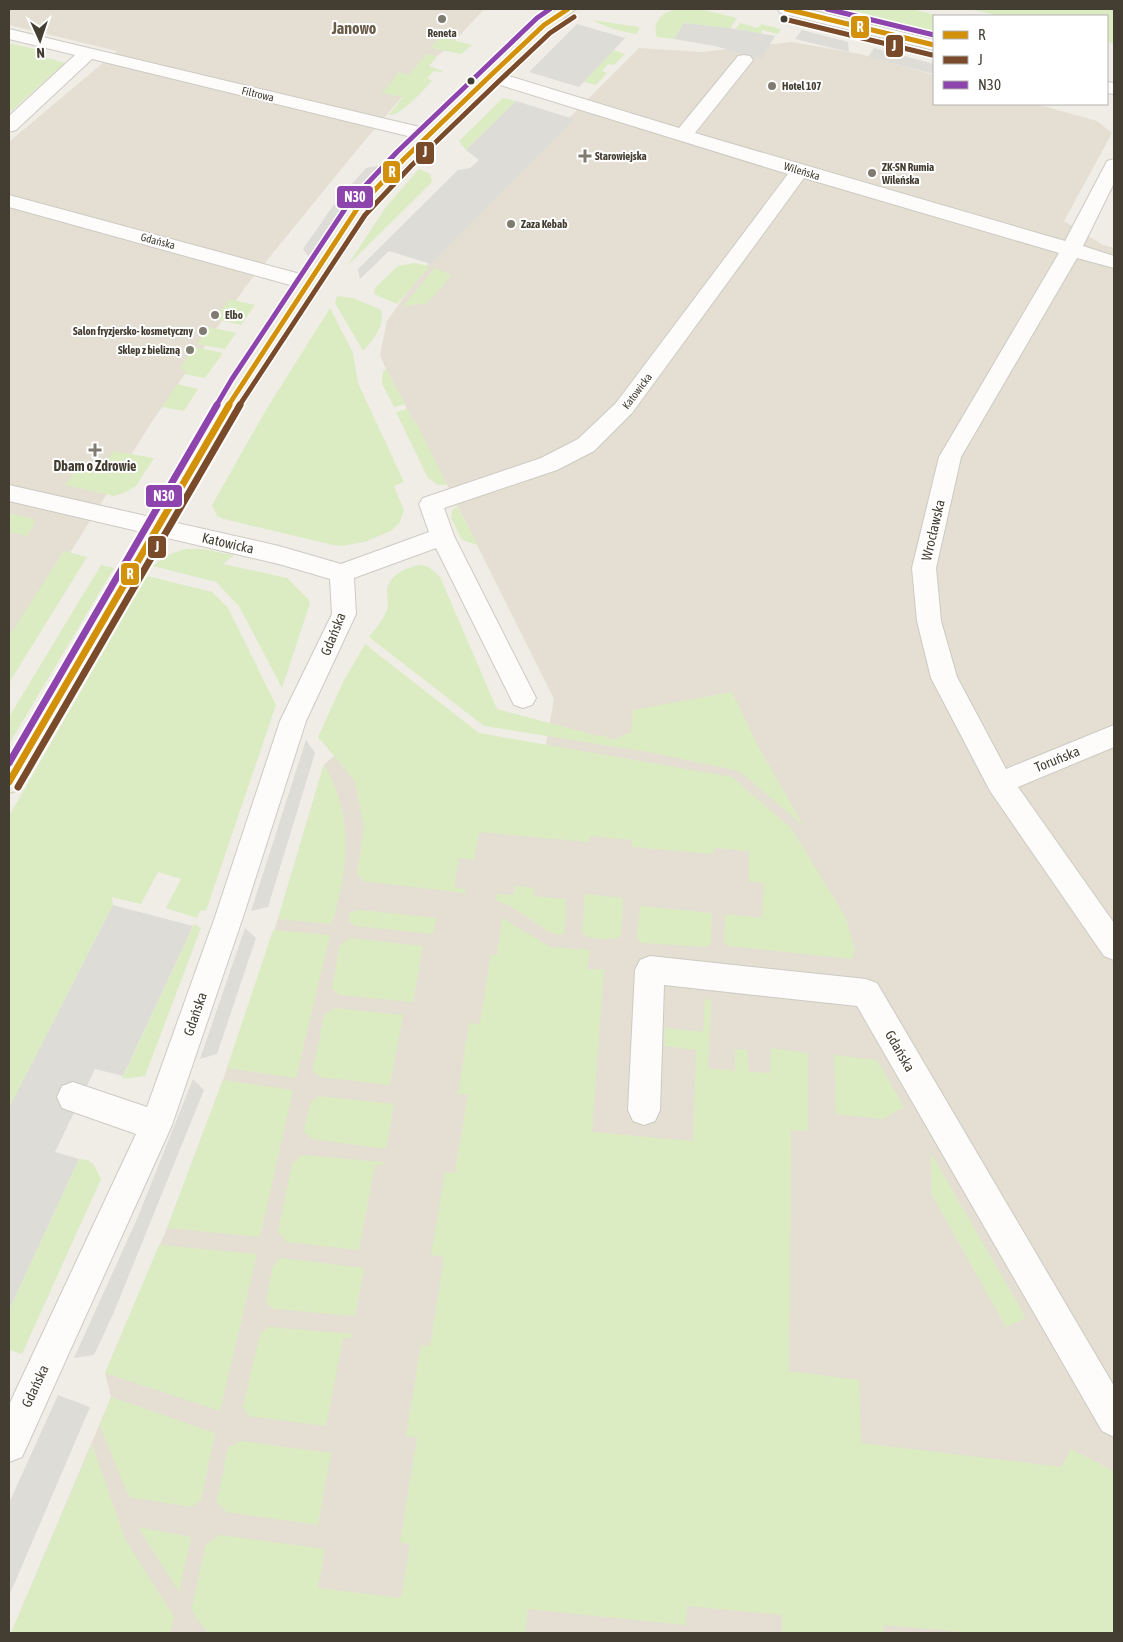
<svg xmlns="http://www.w3.org/2000/svg" width="1123" height="1642" font-family="'Asap Condensed',sans-serif">
  <style>
    .residential { fill: #e4dfd2 }
    .green { fill: #dbecc3 }
    .parking { fill: #dedcd6 }
    .lines { fill: none; stroke-linecap: round; stroke-linejoin: round }
    .minor-casing { stroke: #cdcac3; stroke-width: 2 }
    .major-casing { stroke: #d3cab2; stroke-width: 2 }
    .minor { fill: #fdfcfb; fill-rule: evenodd }
    .major { fill: #f0ede2; fill-rule: evenodd }
    .bus-1-far1-casing { stroke: #fff; stroke-width: 8 }
    .bus-1-casing { stroke: #fff; stroke-width: 11 }
    .bus-2-far1-casing { stroke: #fff; stroke-width: 8 }
    .bus-2-casing { stroke: #fff; stroke-width: 11 }
    .bus-3-far1-casing { stroke: #fff; stroke-width: 8 }
    .bus-3-casing { stroke: #fff; stroke-width: 11 }
    .bus-1-far1 { stroke: #d3910a; stroke-width: 5 }
    .bus-1 { stroke: #d3910a; stroke-width: 7 }
    .bus-2-far1 { stroke: #7a4b2a; stroke-width: 5 }
    .bus-2 { stroke: #7a4b2a; stroke-width: 7 }
    .bus-3-far1 { stroke: #8e44ad; stroke-width: 5 }
    .bus-3 { stroke: #8e44ad; stroke-width: 7 }
    .poi-dot { fill: #807b71; stroke: #fff; stroke-width: 2 }
    .bus-dot { fill: #443e32; stroke: #fff; stroke-width: 2 }
    .labels { text-anchor: middle; dominant-baseline: central; stroke-width: 4; stroke-linejoin: round; paint-order: stroke }
    .far-poi-label { font-size: 11px; font-weight: bold; fill: #443e32; stroke: #fff; text-anchor: start }
    .far-street-label { font-size: 11px; fill: #443e32; stroke: #fff }
    .poi-label { font-size: 14px; font-weight: bold; fill: #443e32; stroke: #fff }
    .street-label { font-size: 14px; fill: #443e32; stroke: #fff }
    .far-district-label { font-size: 16px; font-weight: bold; fill: #685c48; stroke: #fff }
    .line-badge { stroke: #fff; stroke-width: 2 }
    .badge-label { font-size: 14px; text-anchor: middle; font-weight: bold; fill: #fff }
  </style>
  <rect width="100%" height="100%" fill="#efede6"/>
  <g class="residential">
    <polygon points="9,9 484,9 450,46 437,56 361,145 246,286 151,423 9,651 9,142 117,51 9,25"/>
    <polygon points="792,42 860,54 934,75 934,104 1036,104 1097,121 1112,133 1064,221 1103,245 1114,248 1114,1633 11,1633 111,1397 105,1373 167,1228 223,1080 278,919 324,764 340,752 543,760 554,699 447,485 386,369 380,355 387,321 439,248 639,48 701,52"/>
  </g>
  <g class="green">
    <path d="M677 9H700L737 18 730 29 684 23 674 39 657 37C652 22 662 12 677 9Z"/>
    <polygon points="820,9 911,9 941,16 934,16 934,37"/>
    <polygon points="970,9 1114,9 1114,44 1107,42 1107,16 1000,16"/>
    <path d="M592 20 639 27V30L636 34C621 32 606 27 592 20Z"/>
    <polygon points="740,23 758,28 761,24 781,29 778,34 762,30 762,34 736,29"/>
    <polygon points="440,37 472,45 461,54 431,48"/>
    <polygon points="9,43 40,50 34,54 65,63 9,113"/>
    <polygon points="613,50 625,54 614,65 608,64 602,71 607,73 596,85 584,82"/>
    <path d="M426 54 437 56 429 66 443 71 441 72 434 71 427 78 432 81C423 90 401 116 389 115L403 97 382 93 399 72 409 75Z"/>
    <polygon points="503,98 516,101 466,150 459,141"/>
    <polygon points="419,169 430,174 432,182 347,266 386,207"/>
    <polygon points="414,263 430,266 397,304 374,294 375,288 398,266"/>
    <polygon points="435,268 452,275 427,303 403,306"/>
    <path d="M337 296 353 298 381 310C386 324 373 341 363 351L335 303Z"/>
    <polygon points="229,299 255,305 241,325 215,319"/>
    <polygon points="330,308 353,353 358,383 404,482 394,486 404,510 400,522 391,531 364,542 341,546 333,545 224,519 217,516 212,505 266,410"/>
    <polygon points="209,327 236,333 225,349 197,344"/>
    <polygon points="195,347 223,353 205,378 184,374 186,370 179,369"/>
    <polygon points="386,369 405,404 394,407 382,384 383,371"/>
    <polygon points="177,384 198,389 184,411 162,407"/>
    <polygon points="407,409 414,422 416,422 447,485 438,485 428,478 396,412"/>
    <polygon points="113,451 154,458 136,486 126,492 114,496 65,485 78,468 99,472"/>
    <polygon points="457,506 478,545 462,540 451,518 452,511"/>
    <polygon points="9,513 34,519 34,525 27,536 9,532"/>
    <polygon points="185,549 203,549 234,555 223,564 287,578 308,599 310,603 282,688 239,606 216,582 153,566 165,556"/>
    <polygon points="64,551 87,557 9,683 9,636"/>
    <polygon points="101,565 114,568 9,744 9,717"/>
    <path d="M420 565 429 567 440 577 497 709 598 736 602 735 613 740 631 732 633 710 732 692 757 744 803 825 739 771 654 753 484 726 369 637C375 629 384 619 387 610 389 604 387 597 387 590 389 575 407 567 420 565Z"/>
    <polygon points="147,576 212,592 228,608 276,705 206,911 201,910 197,918 166,908 181,879 158,872 141,904 112,897 113,905 9,1108 9,816"/>
    <polygon points="365,644 479,733 732,777 791,828 846,918 855,950 852,959 728,946 724,942 725,914 762,918 764,883 749,881 749,851 714,848 713,854 632,847 632,840 590,836 589,842 479,832 474,860 459,858 454,887 465,889 465,893 363,881 357,873 364,829 355,781 318,737 343,682"/>
    <path d="M324 764C355 819 348 866 332 924L278 919Z"/>
    <polygon points="515,886 534,888 533,896 566,899 565,932 560,935 551,933 512,907 496,900 497,894 514,895"/>
    <path d="M585 894 623 898 621 936C613 941 589 940 582 933Z"/>
    <polygon points="640,906 712,913 711,943 707,947 641,943 637,938"/>
    <polygon points="360,910 436,918 433,934 356,926 349,921 350,912"/>
    <polygon points="502,918 550,947 590,950 587,969 604,969 592,1132 693,1141 696,1050 664,1046 665,1028 703,1032 705,999 711,1000 708,1068 735,1071 735,1049 747,1050 749,1072 770,1073 771,1048 808,1053 808,1131 791,1130 789,1371 859,1380 861,1443 1061,1467 1071,1449 1114,1471 1114,1633 974,1633 884,1625 884,1633 782,1633 782,1615 687,1606 685,1625 528,1609 525,1633 208,1633 195,1617 192,1607 206,1544 220,1535 325,1549 318,1588 401,1598 410,1544 400,1543 417,1437 406,1436 421,1345 430,1346 444,1257 431,1255 445,1172 455,1173 468,1095 458,1094 469,1023 480,1024 491,955 497,955"/>
    <polygon points="194,924 201,928 145,1076 122,1079"/>
    <polygon points="273,930 330,935 296,1078 227,1068"/>
    <polygon points="350,938 423,946 413,1002 340,995 332,989 340,945"/>
    <polygon points="335,1008 403,1015 390,1085 320,1077 313,1071 324,1015"/>
    <polygon points="834,1055 877,1060 904,1107 883,1119 836,1114"/>
    <polygon points="223,1080 293,1090 260,1237 167,1228"/>
    <polygon points="318,1096 394,1104 386,1149 312,1139 304,1132 310,1103"/>
    <polygon points="931,1153 1026,1318 1006,1327 931,1193"/>
    <polygon points="302,1155 383,1162 383,1165 375,1165 359,1250 287,1242 278,1232 292,1164"/>
    <polygon points="79,1159 88,1160 94,1165 101,1179 22,1354 9,1350 9,1310"/>
    <polygon points="159,1245 257,1254 220,1411 105,1373"/>
    <polygon points="280,1258 364,1268 355,1316 273,1309 266,1302 273,1266"/>
    <polygon points="269,1327 352,1334 351,1338 343,1338 326,1426 249,1416 243,1407 260,1334"/>
    <polygon points="111,1397 215,1433 201,1500 191,1507 129,1497 100,1426"/>
    <polygon points="240,1441 331,1453 318,1525 226,1512 217,1502 228,1448"/>
    <polygon points="92,1444 125,1539 174,1617 170,1633 11,1633"/>
    <polygon points="138,1527 191,1537 179,1592"/>
  </g>
  <g class="parking">
    <polygon points="684,23 736,29 775,36 761,59 715,46 674,39"/>
    <polygon points="577,24 625,38 579,87 529,72"/>
    <polygon points="802,30 848,42 849,52 795,39"/>
    <polygon points="874,48 934,64 934,74 868,57"/>
    <polygon points="516,101 574,119 431,264 389,251 360,279 358,269 458,170 470,168 479,160 466,150"/>
    <polygon points="382,165 346,205 310,258 303,249 335,203 366,168"/>
    <polygon points="306,740 315,753 268,907 251,911"/>
    <polygon points="113,905 193,926 123,1076 95,1069 55,1152 79,1159 9,1310 9,1108"/>
    <polygon points="245,928 256,938 217,1054 200,1059"/>
    <polygon points="193,1079 204,1090 114,1312 94,1355 74,1358 137,1219"/>
    <polygon points="58,1395 90,1407 9,1596 9,1503"/>
  </g>
  <g class="lines">
    <defs>
      <g id="minor">
        <polygon points="778,9 806,9 934,40 934,50 780,13"/>
        <polygon points="9,29 428,129 435,131 437,135 435,139 428,141 92,59 16,130 9,132 9,116 75,55 9,39"/>
        <polygon points="744,55 750,56 753,60 695,133 1065,241 1105,165 1107,161 1114,159 1114,183 1083,246 1114,256 1114,268 1077,258 961,457 936,568 941,621 957,677 1006,769 1114,725 1114,747 1018,787 1114,923 1114,960 1104,956 990,791 931,678 917,621 912,568 939,457 1059,253 804,178 632,413 594,451 557,470 444,508 454,536 536,698 532,705 523,708 514,705 436,548 354,578 356,614 306,721 243,917 172,1125 22,1457 9,1462 9,1405 136,1134 62,1108 57,1097 62,1086 73,1082 147,1107 215,917 280,721 332,614 330,579 279,564 9,501 9,485 279,546 341,564 429,532 419,504 423,498 541,458 578,439 616,403 788,174 484,80 481,76 484,72 490,71 496,72 679,128 738,56"/>
        <polygon points="1107,82 1114,83 1114,94 1107,93"/>
        <polygon points="9,195 315,278 318,283 315,288 308,290 9,207"/>
        <polygon points="650,956 866,979 877,983 1114,1386 1114,1437 1102,1431 857,1006 664,985 660,1110 655,1121 644,1125 633,1121 628,1110 635,970 640,960"/>
      </g>
      <polygon id="major" points="557,9 576,9 550,29 496,80 411,163 364,213 250,387 19,790 9,793 9,758 233,379 350,205 397,155 484,72 538,21"/>
    </defs>
    <use href="#minor" class="minor-casing"/>
    <use href="#major" class="major-casing"/>
    <use href="#minor" class="minor"/>
    <use href="#major" class="major"/>
    <defs>
      <g id="bus-1-far1">
        <polyline points="786,9 934,45"/>
        <polyline points="228,406 357,209 404,159 490,76 544,25 568,9"/>
      </g>
      <polyline id="bus-1" points="9,782 229,405"/>
      <g id="bus-2-far1">
        <polyline points="784,19 932,55"/>
        <polyline points="239,406 365,215 411,166 497,83 550,33 574,17"/>
      </g>
      <polyline id="bus-2" points="18,787 240,405"/>
      <g id="bus-3-far1">
        <polyline points="827,9 934,35"/>
        <polyline points="216,406 232,379 349,203 397,152 537,18 550,9"/>
      </g>
      <polyline id="bus-3" points="9,763 217,405"/>
    </defs>
    <use href="#bus-1-far1" class="bus-1-far1-casing"/>
    <use href="#bus-1" class="bus-1-casing"/>
    <use href="#bus-2-far1" class="bus-2-far1-casing"/>
    <use href="#bus-2" class="bus-2-casing"/>
    <use href="#bus-3-far1" class="bus-3-far1-casing"/>
    <use href="#bus-3" class="bus-3-casing"/>
    <use href="#bus-1-far1" class="bus-1-far1"/>
    <use href="#bus-1" class="bus-1"/>
    <use href="#bus-2-far1" class="bus-2-far1"/>
    <use href="#bus-2" class="bus-2"/>
    <use href="#bus-3-far1" class="bus-3-far1"/>
    <use href="#bus-3" class="bus-3"/>
  </g>
  <g class="poi-dot">
    <circle cx="442" cy="19" r="5"/>
    <circle cx="772" cy="86" r="5"/>
    <path d="M582.5 148.5h5v5h5v5h-5v5h-5v-5h-5v-5h5z"/>
    <circle cx="872" cy="173" r="5"/>
    <circle cx="511" cy="224" r="5"/>
    <circle cx="215" cy="315" r="5"/>
    <circle cx="203" cy="331" r="5"/>
    <circle cx="190" cy="350" r="5"/>
    <path d="M92.5 442.5h5v5h5v5h-5v5h-5v-5h-5v-5h5z"/>
  </g>
  <g class="bus-dot">
    <circle cx="784" cy="19" r="4.5"/>
    <circle cx="471" cy="81" r="4.5"/>
  </g>
  <g class="labels">
    <g class="far-poi-label">
      <text x="442" y="33" text-anchor="middle">Reneta</text>
      <text x="782" y="86">Hotel 107</text>
      <text x="595" y="156">Starowiejska</text>
      <text x="882" y="167">ZK-SN Rumia<tspan x="882" dy="13">Wileńska</tspan></text>
      <text x="521" y="224">Zaza Kebab</text>
      <text x="225" y="315">Elbo</text>
      <text x="193" y="331" text-anchor="end">Salon fryzjersko- kosmetyczny</text>
      <text x="180" y="350" text-anchor="end">Sklep z bielizną</text>
    </g>
    <g class="far-street-label">
      <text transform="translate(258 94) rotate(14)">Filtrowa</text>
      <text transform="translate(802 171) rotate(17)">Wileńska</text>
      <text transform="translate(158 241) rotate(15)">Gdańska</text>
      <text transform="translate(637 391) rotate(-53)">Katowicka</text>
    </g>
    <g class="poi-label">
      <text x="95" y="466">Dbam o Zdrowie</text>
    </g>
    <g class="street-label">
      <text transform="translate(933 530) rotate(-77)">Wrocławska</text>
      <text transform="translate(228 543) rotate(13)">Katowicka</text>
      <text transform="translate(333 634) rotate(-68)">Gdańska</text>
      <text transform="translate(1057 759) rotate(-22)">Toruńska</text>
      <text transform="translate(195 1014) rotate(-71)">Gdańska</text>
      <text transform="translate(900 1051) rotate(60)">Gdańska</text>
      <text transform="translate(35 1386) rotate(-65)">Gdańska</text>
    </g>
    <g class="far-district-label">
      <text x="354" y="28">Janowo</text>
    </g>
  </g>
  <g class="line-badge">
    <rect x="850" y="15" width="20" height="24" rx="5" fill="#d3910a"/>
    <rect x="885" y="34" width="19" height="24" rx="5" fill="#7a4b2a"/>
    <rect x="415" y="141" width="20" height="24" rx="5" fill="#7a4b2a"/>
    <rect x="382" y="160" width="19" height="24" rx="5" fill="#d3910a"/>
    <rect x="336" y="185" width="38" height="24" rx="5" fill="#8e44ad"/>
    <rect x="145" y="484" width="38" height="24" rx="5" fill="#8e44ad"/>
    <rect x="147" y="535" width="20" height="24" rx="5" fill="#7a4b2a"/>
    <rect x="120" y="562" width="20" height="24" rx="5" fill="#d3910a"/>
  </g>
  <g class="badge-label">
    <text x="860" y="32">R</text>
    <text x="894" y="51">J</text>
    <text x="425" y="157">J</text>
    <text x="392" y="177">R</text>
    <text x="355" y="202">N30</text>
    <text x="164" y="501">N30</text>
    <text x="157" y="552">J</text>
    <text x="130" y="579">R</text>
  </g>
  <rect width="1123" height="1642" fill="none" stroke="#443e32" stroke-width="20"/>
  <rect x="933" y="15" width="175" height="90" fill="#ffffff" stroke="#b4b2ad"/>
  <rect x="943" y="31" width="25" height="8" fill="#d3910a" stroke="#b4b2ad"/>
  <text x="978" y="40" font-size="15" fill="#443e32">R</text>
  <rect x="943" y="56" width="25" height="8" fill="#7a4b2a" stroke="#b4b2ad"/>
  <text x="978" y="65" font-size="15" fill="#443e32">J</text>
  <rect x="943" y="81" width="25" height="8" fill="#8e44ad" stroke="#b4b2ad"/>
  <text x="978" y="90" font-size="15" fill="#443e32">N30</text>
  <g transform="translate(40 40) rotate(177)" stroke="#ffffff" stroke-width="4" paint-order="stroke">
  <path d="M0-4L9 19L0 12L-9 19Z" fill="#443e32"/>
  <text y="-8" font-size="14" font-weight="bold" text-anchor="middle" fill="#443e32">N</text>
  </g>
</svg>
